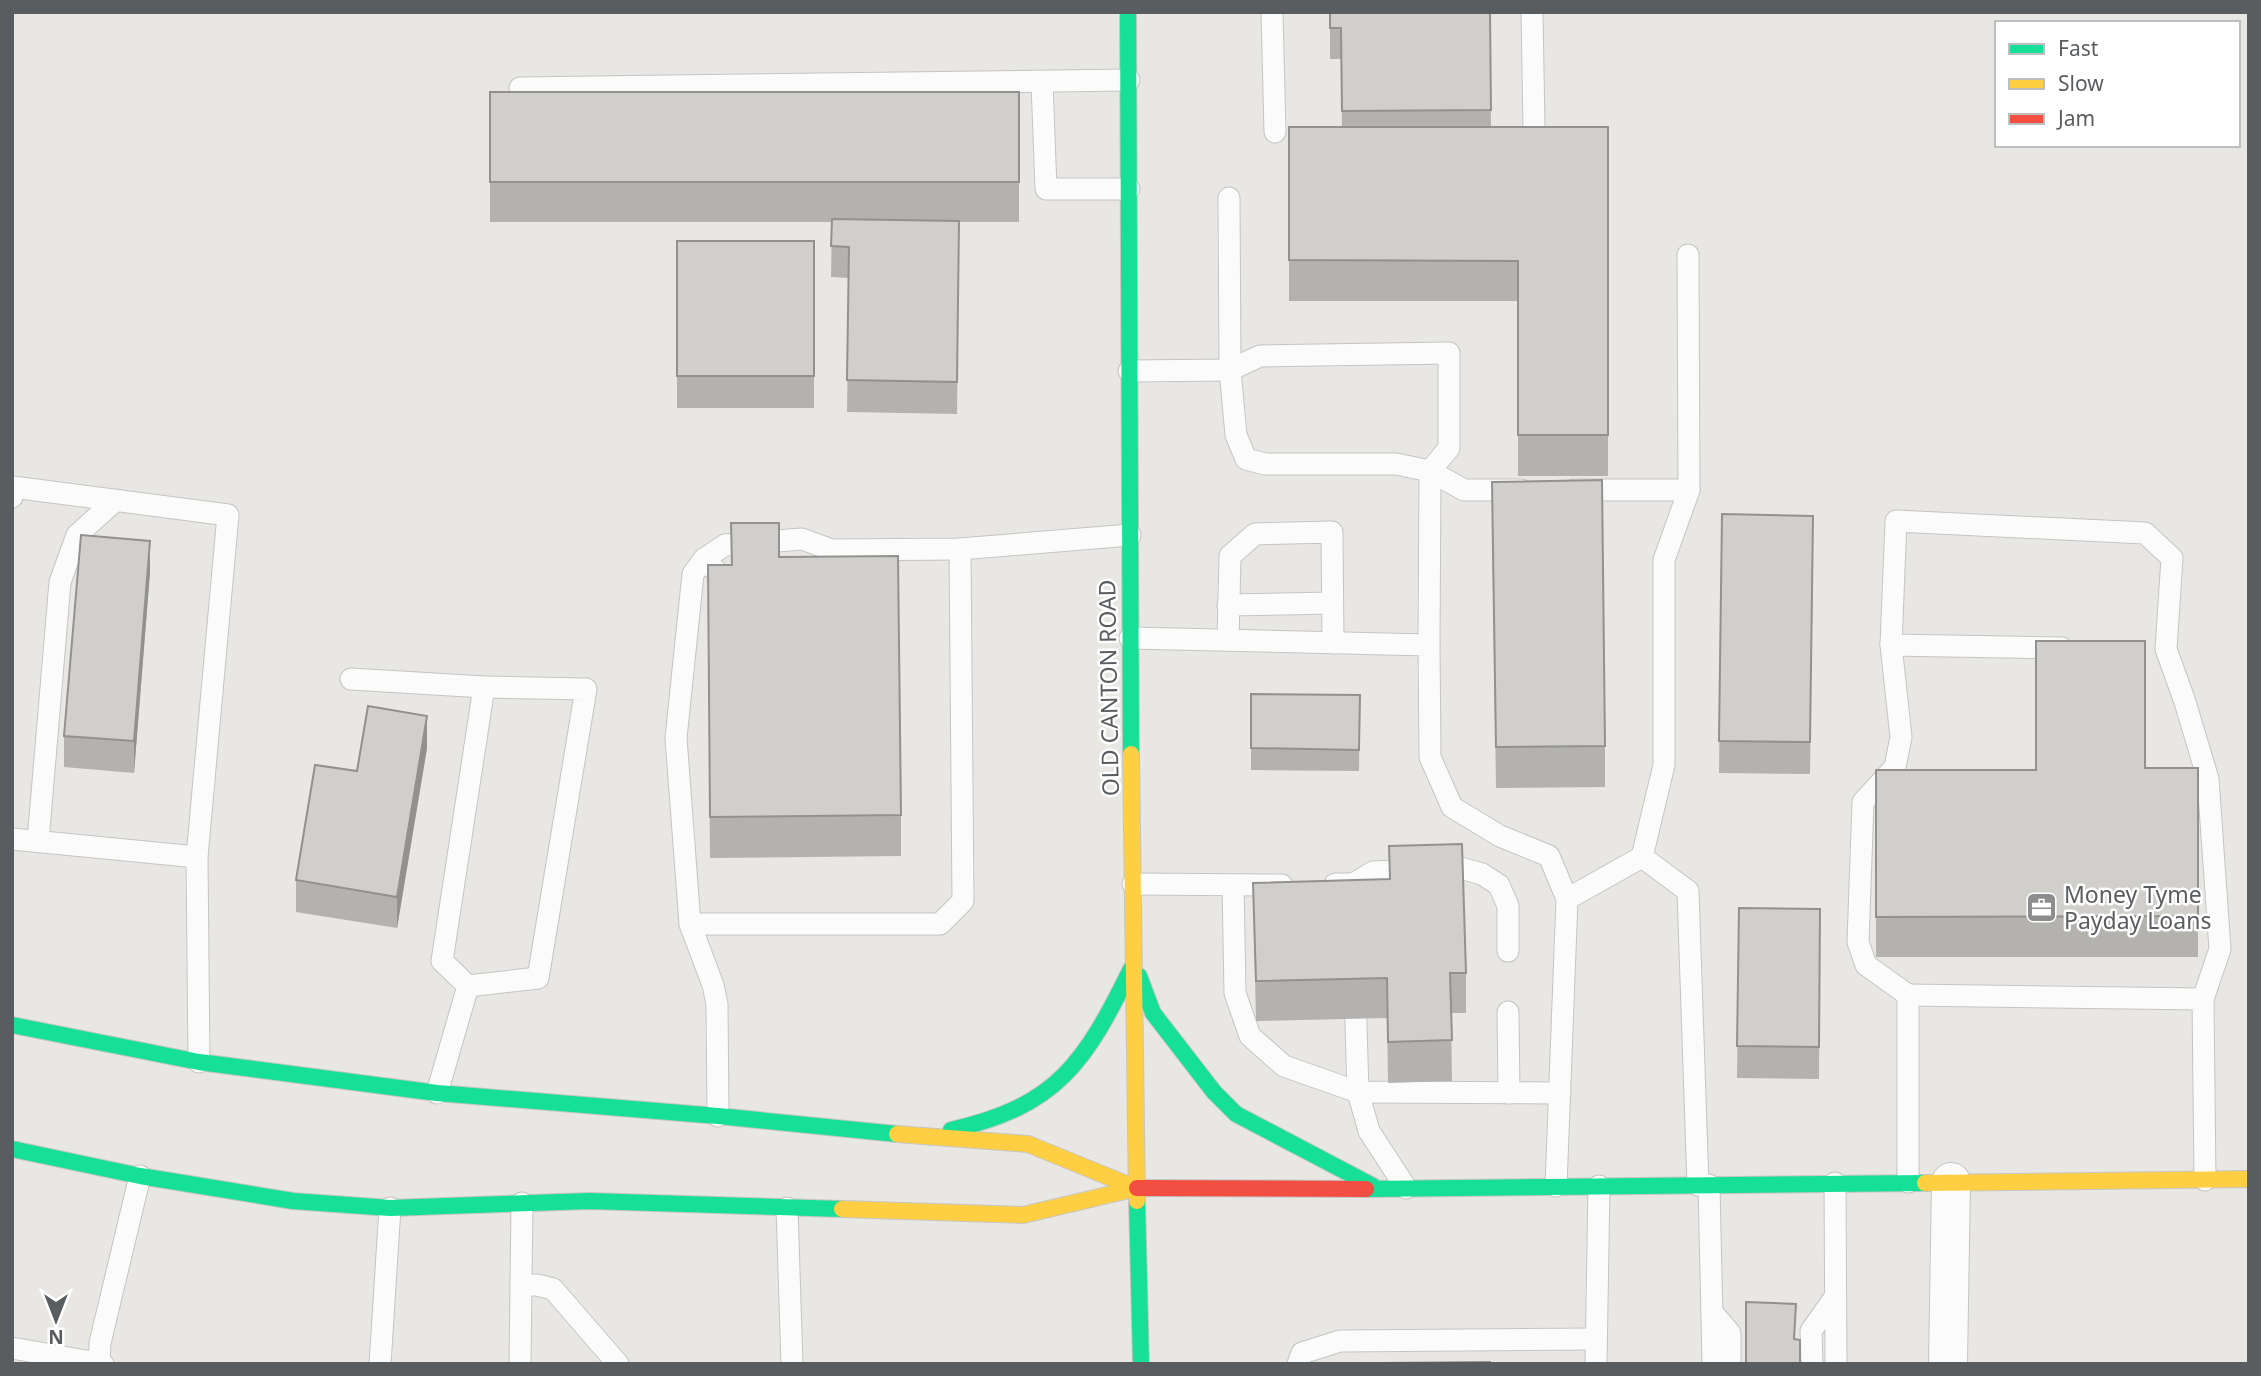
<svg xmlns="http://www.w3.org/2000/svg" width="2261" height="1376" font-family="'Noto Sans',sans-serif">
  <style>
    .lines { fill: none; stroke-linecap: round; stroke-linejoin: round }
    .lane-casing { stroke: #c5c4c4; stroke-width: 23 }
    .street-casing { stroke: #c5c4c4; stroke-width: 40 }
    .fast-casing { stroke: #c5c5c5; stroke-width: 18 }
    .slow-casing { stroke: #c5c5c5; stroke-width: 18 }
    .jam-casing { stroke: #c5c5c5; stroke-width: 18 }
    .lane { stroke: #fcfbfb; stroke-width: 21 }
    .street { stroke: #fcfbfb; stroke-width: 38 }
    .fast { stroke: #16e098; stroke-width: 16 }
    .slow { stroke: #ffcf43; stroke-width: 16 }
    .jam { stroke: #f24e42; stroke-width: 16 }
    .wall { fill: #b3b2af }
    .shaded-wall { fill: #92918f }
    .building { fill: #d0cfcc; stroke: #92918f; stroke-width: 2 }
    .labels { text-anchor: middle; dominant-baseline: central; stroke-width: 5; stroke-linejoin: round; paint-order: stroke }
    .street-label { font-size: 23px; fill: #5a5d60; stroke: #fff }
    .poi-label { font-size: 23px; fill: #5a5d60; stroke: #fff; text-anchor: start }
  </style>
  <rect width="100%" height="100%" fill="#e9e7e3"/>
  <g class="lines">
    <defs>
      <g id="lane">
        <polyline points="1272,12 1275,132"/>
        <polyline points="1532,12 1534,129"/>
        <polyline points="1042,82 1046,189 1129,189"/>
        <polyline points="520,88 1129,80"/>
        <polyline points="1129,371 1230,370 1229,198"/>
        <polyline points="1574,490 1689,490"/>
        <polyline points="12,497 13,487 228,515 197,857 199,1062"/>
        <polyline points="704,559 725,545 802,539 832,550 960,549 1130,535"/>
        <polyline points="1228,605 1332,603"/>
        <polyline points="1130,638 1429,645 1430,757 1452,807 1500,836 1549,856 1567,899 1556,1186"/>
        <polyline points="1228,640 1230,556 1255,534 1332,532 1333,643"/>
        <polyline points="1429,645 1430,471 1449,448 1449,353 1260,356 1230,370 1236,435 1246,459 1265,464 1396,464 1430,471 1464,490 1521,490"/>
        <polyline points="1891,645 2062,648"/>
        <polyline points="351,679 484,687"/>
        <polygon points="484,687 586,689 538,978 468,986 442,961"/>
        <polyline points="12,839 197,857"/>
        <polyline points="38,841 60,582 77,535 116,500"/>
        <polyline points="1642,857 1688,891 1698,1185"/>
        <polyline points="1133,884 1282,885"/>
        <polyline points="1335,884 1353,884 1373,872 1460,868 1482,874 1499,885 1508,906 1508,951"/>
        <polyline points="1233,885 1235,993 1250,1036 1284,1066 1358,1092 1560,1093"/>
        <polyline points="1567,899 1642,857 1664,765 1664,560 1689,490 1688,255"/>
        <polyline points="690,924 940,924 963,901 960,549"/>
        <polyline points="1355,991 1358,1092 1369,1131 1406,1188"/>
        <polyline points="1908,995 1866,965 1858,942 1863,802 1895,767 1901,737 1891,645 1896,521 2145,533 2172,558 2166,649 2185,702 2208,779 2220,949 2203,999"/>
        <polyline points="1508,1012 1509,1093"/>
        <polyline points="437,1093 468,986"/>
        <polyline points="718,1116 717,1004 713,985 690,924 676,738 693,574 704,559 721,576 731,576"/>
        <polyline points="1908,1182 1908,995 2203,999 2205,1180"/>
        <polyline points="1835,1183 1836,1364"/>
        <polyline points="1709,1185 1713,1364"/>
        <polyline points="787,1208 792,1364"/>
        <polyline points="521,1285 537,1285 553,1289 618,1364"/>
        <polyline points="1712,1312 1730,1333 1730,1364"/>
        <polyline points="12,1348 103,1364"/>
        <polyline points="99,1364 100,1343 140,1176"/>
        <polyline points="380,1364 390,1208"/>
        <polyline points="520,1364 522,1203"/>
        <polyline points="1298,1364 1302,1353 1340,1341 1596,1339"/>
        <polyline points="1596,1364 1599,1186"/>
        <polyline points="1812,1364 1811,1331 1835,1297"/>
      </g>
      <polyline id="street" points="1948,1364 1951,1182"/>
      <g id="fast">
        <polyline points="1128,12 1131,754"/>
        <polyline points="1139,976 1153,1013 1214,1092 1236,1114 1373,1186"/>
        <polyline points="12,1025 199,1062 437,1093 718,1116 897,1134"/>
        <path d="M951 1130C1058 1106 1085 1062 1131 969"/>
        <polyline points="12,1149 140,1176 293,1201 390,1208 590,1201 842,1209"/>
        <polyline points="1366,1189 1925,1183"/>
        <polyline points="1137,1201 1141,1364"/>
      </g>
      <g id="slow">
        <polyline points="1131,754 1137,1201"/>
        <polyline points="897,1134 1028,1144 1136,1188"/>
        <polyline points="1925,1183 2249,1179"/>
        <polyline points="842,1209 1023,1215 1137,1188"/>
      </g>
      <polyline id="jam" points="1137,1188 1366,1189"/>
    </defs>
    <use href="#lane" class="lane-casing"/>
    <use href="#street" class="street-casing"/>
    <use href="#fast" class="fast-casing"/>
    <use href="#slow" class="slow-casing"/>
    <use href="#jam" class="jam-casing"/>
    <use href="#lane" class="lane"/>
    <use href="#street" class="street"/>
    <use href="#fast" class="fast"/>
    <use href="#slow" class="slow"/>
    <use href="#jam" class="jam"/>
  </g>
  <g class="wall">
    <polygon points="1330,12 1490,12 1491,127 1608,127 1608,476 1518,476 1518,301 1289,301 1289,127 1342,127 1341,59 1330,59"/>
    <polygon points="490,92 1019,92 1019,222 959,222 957,414 847,412 849,278 831,277 832,222 490,222"/>
    <rect x="677" y="241" width="137" height="167"/>
    <polygon points="1722,514 1813,547 1810,774 1719,773"/>
    <polygon points="1492,522 1605,746 1605,787 1496,788"/>
    <polygon points="731,523 779,557 901,815 901,856 710,858 708,605 731,565"/>
    <polygon points="150,572 134,773 64,767 64,736"/>
    <polygon points="1251,694 1360,695 1359,771 1251,770"/>
    <polygon points="427,748 397,928 296,912 296,880 357,771"/>
    <polygon points="2145,768 2198,768 2198,957 1876,957 1876,770 2036,770"/>
    <polygon points="1389,846 1466,973 1466,1013 1451,1013 1452,1081 1388,1083 1387,1018 1256,1021 1253,883 1389,879"/>
    <polygon points="1739,908 1820,909 1819,1079 1737,1078"/>
  </g>
  <g class="shaded-wall">
    <polygon points="150,541 150,572 134,773 134,741"/>
    <polygon points="427,716 427,748 397,928 397,897"/>
  </g>
  <g class="building">
    <polygon points="1330,12 1490,12 1491,110 1342,111 1341,28 1330,28"/>
    <rect x="490" y="92" width="529" height="90"/>
    <polygon points="1289,127 1608,127 1608,435 1518,435 1518,261 1289,260"/>
    <polygon points="832,219 959,221 957,382 847,380 849,247 831,246"/>
    <rect x="677" y="241" width="137" height="135"/>
    <polygon points="1602,480 1605,746 1496,747 1492,482"/>
    <polygon points="1722,514 1813,516 1810,742 1719,741"/>
    <polygon points="731,523 779,523 779,557 898,556 901,815 710,817 708,565 732,565"/>
    <polygon points="81,535 150,541 134,741 64,736"/>
    <polygon points="2036,641 2145,641 2145,768 2198,768 2198,916 1876,917 1876,770 2036,770"/>
    <polygon points="1251,694 1360,695 1359,750 1251,748"/>
    <polygon points="368,706 427,716 397,897 296,880 315,765 357,771"/>
    <polygon points="1462,844 1466,973 1450,973 1452,1040 1388,1042 1387,978 1256,981 1253,883 1390,879 1389,846"/>
    <polygon points="1739,908 1820,909 1819,1047 1737,1046"/>
    <polygon points="1746,1302 1796,1304 1794,1339 1800,1340 1800,1364 1746,1364"/>
    <polygon points="1490,1362 1490,1364 1381,1364 1381,1363"/>
  </g>
  <defs>
    <symbol id="office-square" viewBox="-11 -11 22 22"><rect x="-9" y="-9" width="18" height="18" rx="4" fill="#8c8d8e" stroke="#fff"/><path d="M-6-3h4V-5.5h4V-3h4V5H-6ZM-1-4.5V-3h2v-1.5ZM-6 0V1H6V0Z" fill="#fff"/></symbol>
  </defs>
  <g fill-rule="evenodd">
    <use href="#office-square" x="2024" y="890" width="35" height="35"/>
  </g>
  <g class="labels">
    <g class="street-label">
      <text transform="translate(1108 688) rotate(-91)">OLD CANTON ROAD</text>
    </g>
    <g class="poi-label">
      <text x="2064" y="894">Money Tyme<tspan x="2064" dy="26">Payday Loans</tspan></text>
    </g>
  </g>
  <rect width="2261" height="1376" fill="none" stroke="#5a5d60" stroke-width="28"/>
  <rect x="1995" y="21" width="245" height="126" fill="#ffffff" stroke="#bdbebf" stroke-width="2"/>
  <rect x="2009" y="44" width="35" height="10" fill="#16e098" stroke="#bdbebf" stroke-width="2"/>
  <text x="2058" y="56" font-size="21" fill="#5a5d60">Fast</text>
  <rect x="2009" y="79" width="35" height="10" fill="#ffcf43" stroke="#bdbebf" stroke-width="2"/>
  <text x="2058" y="91" font-size="21" fill="#5a5d60">Slow</text>
  <rect x="2009" y="114" width="35" height="10" fill="#f24e42" stroke="#bdbebf" stroke-width="2"/>
  <text x="2058" y="126" font-size="21" fill="#5a5d60">Jam</text>
  <g transform="translate(56 1320) rotate(180)" stroke="#ffffff" stroke-width="5" paint-order="stroke">
  <path d="M0-5L12 26L0 18L-12 26Z" fill="#5a5d60"/>
  <text y="-10" font-size="19" font-weight="bold" text-anchor="middle" fill="#5a5d60">N</text>
  </g>
</svg>
